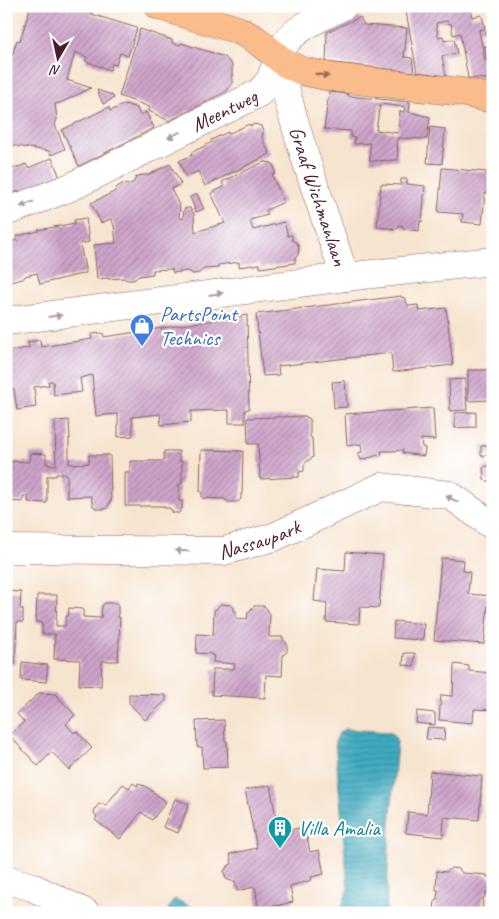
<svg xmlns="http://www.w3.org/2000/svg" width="499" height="919" font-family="Caveat,sans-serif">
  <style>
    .water { fill: url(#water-rules); stroke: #466576 }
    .building { fill: url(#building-hatch); fill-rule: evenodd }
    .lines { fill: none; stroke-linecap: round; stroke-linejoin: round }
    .minor-casing { stroke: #876464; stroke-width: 29 }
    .major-casing { stroke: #876464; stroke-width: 29 }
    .path { stroke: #876464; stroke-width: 3; stroke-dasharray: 1 4; stroke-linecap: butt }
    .minor { stroke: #fff; stroke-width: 28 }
    .major { stroke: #f9bc8a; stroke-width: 28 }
    .oneway { fill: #996656 }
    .oneway2 { fill: #ae9aa0 }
    .labels { text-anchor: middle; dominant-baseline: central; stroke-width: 4.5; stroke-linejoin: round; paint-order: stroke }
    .street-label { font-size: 21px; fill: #4a1f2b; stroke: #fff }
    .shop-label { font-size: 21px; fill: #366cbe; stroke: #fff; text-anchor: start }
    .culture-label { font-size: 21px; fill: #0d838f; stroke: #fff; text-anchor: start }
  </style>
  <defs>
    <pattern id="water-rules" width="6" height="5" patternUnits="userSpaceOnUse" patternTransform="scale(1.25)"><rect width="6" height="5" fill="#41abc0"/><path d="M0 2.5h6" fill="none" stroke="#388b9c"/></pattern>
    <pattern id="building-hatch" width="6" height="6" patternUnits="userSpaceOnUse" patternTransform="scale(1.25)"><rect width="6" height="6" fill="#cea4ca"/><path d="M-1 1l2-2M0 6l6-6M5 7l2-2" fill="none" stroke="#a985a4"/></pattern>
  </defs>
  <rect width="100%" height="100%" fill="#fff"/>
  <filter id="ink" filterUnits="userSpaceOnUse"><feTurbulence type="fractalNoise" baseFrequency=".02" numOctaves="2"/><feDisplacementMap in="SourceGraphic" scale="10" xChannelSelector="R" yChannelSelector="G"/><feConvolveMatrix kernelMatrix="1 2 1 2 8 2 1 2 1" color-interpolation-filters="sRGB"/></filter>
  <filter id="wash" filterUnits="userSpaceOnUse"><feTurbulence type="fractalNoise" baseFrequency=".0096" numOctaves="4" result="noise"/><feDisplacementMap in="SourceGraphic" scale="20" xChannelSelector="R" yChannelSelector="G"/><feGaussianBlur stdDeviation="1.12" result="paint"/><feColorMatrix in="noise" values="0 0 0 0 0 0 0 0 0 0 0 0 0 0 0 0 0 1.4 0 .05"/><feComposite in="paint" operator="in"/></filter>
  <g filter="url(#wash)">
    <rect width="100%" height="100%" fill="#f7e4cf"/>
    <g class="water">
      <polygon points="345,729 389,732 394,735 397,742 390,825 386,913 339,913 341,909 348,889 335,742 339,733"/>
      <polygon points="174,899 205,913 166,913"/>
    </g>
    <g id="blocks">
      <g class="building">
        <polygon points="26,6 94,6 91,14 137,28 128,56 120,53 116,65 112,64 110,70 85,61 87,57 75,52 67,80 91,88 60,103 55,104 57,119 55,125 65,149 51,155 49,151 9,145 6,154 6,57 11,58 17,40 20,41 30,8"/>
        <polygon points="405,6 470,6 472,17 482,15 485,29 479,30 485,61 487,60 484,46 489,47 486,31 493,30 493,68 489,68 491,79 468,78 460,33 453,35 451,23 448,24 447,21 436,23 438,37 443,36 444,41 454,39 457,53 442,56 446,76 417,72"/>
        <polygon points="360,17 364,25 407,28 404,57 412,58 414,72 326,62 327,32"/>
        <polygon points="140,29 172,40 172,43 180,45 181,43 225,57 232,65 232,83 227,91 169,121 149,111 150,107 119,96"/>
        <polygon points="97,90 112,95 114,98 103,104"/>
        <path d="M329 92 348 94V96L410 102 409 112 430 117 427 139 397 138 398 160 370 161V143L354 144 355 138 351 137V131L324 129ZM380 104 405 107 404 112 400 111 398 133 376 130Z"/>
        <polygon points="125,104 137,108 140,115 146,112 154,128 79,166 62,130 109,107 110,111"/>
        <polygon points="249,124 250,126 255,124 261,126 263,132 262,138 270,154 205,186 198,171 186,177 179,161 192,155 191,153 212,142 211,140 228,132 228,134"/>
        <polygon points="430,127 445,129 442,164 427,163"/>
        <polygon points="52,158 61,180 19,197 19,191 6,195 6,161 11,162 13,169 26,164 28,168"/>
        <polygon points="266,161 267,163 269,162 273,164 275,170 275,174 272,175 284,202 266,210 268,215 250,220 253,230 284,222 288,236 292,235 292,240 297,243 299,248 298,255 295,258 295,263 260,268 260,264 239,267 239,262 218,265 218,268 204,269 199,273 193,274 188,271 173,273 172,269 153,270 153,274 139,276 134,280 128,280 123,278 108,279 108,278 97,279 94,245 116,243 114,225 111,219 101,223 91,203 114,192 117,187 122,184 128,185 134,182 136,177 142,175 148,175 170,164 181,184 171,189 180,207 179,218 183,219 184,209 187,208 190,208 193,213 194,213 195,232 225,223 211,193 224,187 222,182"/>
        <polygon points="442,168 487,172 486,175 493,176 493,191 489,193 485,193 482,224 462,222 463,214 438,212"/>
        <polygon points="401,179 407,179 407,184 425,186 422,222 420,221 419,231 403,229 403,226 399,225 398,229 377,227 381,184 401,185"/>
        <polygon points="197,194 204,209 196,212 190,197"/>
        <polygon points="86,218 89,242 80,244 86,273 40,284 37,273 25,276 23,279 6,283 6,243 18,240 17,236 39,231 38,230 75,223 74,220"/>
        <polygon points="401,296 401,297 405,298 408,306 418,305 419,311 446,308 453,365 393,372 391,353 278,366 279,375 263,376 256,314"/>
        <polygon points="247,315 249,409 245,410 245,423 229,423 229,410 191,411 191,422 161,425 160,414 132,417 133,436 118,437 118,414 96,416 92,375 80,378 82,392 54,395 53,381 48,381 49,385 34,387 36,407 17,410 14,389 6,391 6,351 29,348 28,342 40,340 41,347 92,339 91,334 103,333 104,337"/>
        <polygon points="468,370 493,370 493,400 468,401"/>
        <polygon points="465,379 467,410 450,411 449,380"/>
        <polygon points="345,381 347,407 334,408 332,382"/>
        <polygon points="433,408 435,440 421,439 422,447 425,448 424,456 402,453 403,450 392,451 381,451 382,454 361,460 358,453 362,452 361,444 347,446 345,414"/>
        <polygon points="476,412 476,427 455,428 455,413"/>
        <polygon points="305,416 310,419 310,437 312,438 313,457 304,464 304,471 299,472 299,477 260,479 258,444 248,444 247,418"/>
        <polygon points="69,420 70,439 69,438 69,464 89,463 89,455 110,455 111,502 109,502 109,505 106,509 97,509 93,506 93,503 92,503 91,496 67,497 67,474 56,474 56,476 47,476 47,503 28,502 28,496 23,496 23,502 6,501 6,461 29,462 30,453 46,454 46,463 48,463 48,465 56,465 55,421"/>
        <polygon points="493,445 493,455 481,456 481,446"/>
        <polygon points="201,450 243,451 242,494 241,494 241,499 238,502 228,502 225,499 202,498 202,492 200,492"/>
        <polygon points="164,451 179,451 179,461 182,461 182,484 179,484 179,501 182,501 182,508 179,513 173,513 170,508 164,508 164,506 125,506 125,472 130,472 130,461 164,461"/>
        <polygon points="486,466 493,466 493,481 487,481 484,479 483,468"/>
        <polygon points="346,552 383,555 379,608 360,607 359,624 326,622 327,603 314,601 317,569 345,571"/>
        <polygon points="441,558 464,560 463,571 470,572 468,594 493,596 492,606 488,606 484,644 434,640"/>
        <polygon points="6,591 21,592 20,609 23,609 23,622 17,622 15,664 6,664"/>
        <polygon points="37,595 57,595 56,626 65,626 66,616 68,616 69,608 83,609 83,617 101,618 102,606 105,603 116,603 118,606 118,617 120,618 118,661 102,661 101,686 79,685 80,660 54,659 55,634 42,634 42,623 36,622"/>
        <polygon points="221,604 230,605 234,608 234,611 236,611 236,618 247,619 248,612 250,612 250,610 254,606 264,606 268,610 268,613 270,613 269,637 283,637 283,639 287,644 287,652 283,655 282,676 266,675 265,698 212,695 213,669 234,669 235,664 213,662 214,656 212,656 212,654 196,653 197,634 213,635 214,610 216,610 217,608"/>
        <polygon points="394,621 424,624 423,640 393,638"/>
        <polygon points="404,653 415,653 414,666 403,665"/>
        <polygon points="22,662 48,665 46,682 21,680"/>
        <polygon points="454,664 469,666 469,671 493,673 492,710 474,709 473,723 439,720 441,695 453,696"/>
        <polygon points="39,693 55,694 75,715 66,724 74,733 76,731 92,748 69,770 52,752 38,766 9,735 24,722 17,714"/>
        <polygon points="129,694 166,695 166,700 145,720 129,703"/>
        <polygon points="417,711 435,713 435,725 416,723"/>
        <polygon points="224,720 225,741 227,741 228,767 203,768 202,747 197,747 196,721"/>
        <polygon points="428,727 445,728 444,740 426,739"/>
        <polygon points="430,771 482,776 479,820 444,817 443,837 406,833 408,812 427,814"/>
        <polygon points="133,783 137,786 138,783 143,786 144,785 166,802 152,820 141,812 120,839 95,820 97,817 94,813 95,809 99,804 103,804 106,805 123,784 129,788"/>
        <polygon points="270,785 279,832 305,827 310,852 319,850 324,874 311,877 312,880 290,886 293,902 265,908 263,912 256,908 258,905 255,887 237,891 235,881 231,881 226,879 224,871 229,865 232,864 230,854 257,848 245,790"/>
        <polygon points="175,799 189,804 178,833 163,827"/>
        <polygon points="451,868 459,869 462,873 487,875 487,877 489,877 492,880 492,888 488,891 486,892 484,898 483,898 482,913 436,913 434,911 435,900 437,899 438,890 436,890 437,871 447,872"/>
      </g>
    </g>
  </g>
  <g filter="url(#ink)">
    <use href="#blocks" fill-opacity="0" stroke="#876464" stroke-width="1"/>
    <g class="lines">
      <defs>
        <g id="minor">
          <path id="s1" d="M278 57C294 132 321 204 345 277L493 261"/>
          <path id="s2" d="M6 212 71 187 259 93C263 88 269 83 271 78 276 67 277 55 284 45 297 26 323 17 343 6"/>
          <polyline points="6,321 345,277"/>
          <path id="s3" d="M6 549 224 551 274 537 381 487 450 495 493 526"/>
          <polyline points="6,879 32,887 86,913"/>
        </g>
        <polyline id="major" points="159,6 238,30 255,39 285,63 302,71 330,77 462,92 493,99"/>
      </defs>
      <use href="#minor" class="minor-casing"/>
      <use href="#major" class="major-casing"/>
      <polyline class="path" points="279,905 281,913"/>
      <use href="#minor" class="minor"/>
      <use href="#major" class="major"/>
    </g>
    <defs><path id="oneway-solid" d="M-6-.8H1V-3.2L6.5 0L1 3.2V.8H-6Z" transform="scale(1.25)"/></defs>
    <use class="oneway" href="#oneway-solid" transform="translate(322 75) rotate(11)"/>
    <g class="oneway2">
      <use href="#oneway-solid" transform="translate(174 135) rotate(153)"/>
      <use href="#oneway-solid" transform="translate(27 204) rotate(159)"/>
      <use href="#oneway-solid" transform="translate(216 294) rotate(-8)"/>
      <use href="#oneway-solid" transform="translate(55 316) rotate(-7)"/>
      <use href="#oneway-solid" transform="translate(452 499) rotate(-153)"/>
      <use href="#oneway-solid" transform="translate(182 551) rotate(-179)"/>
    </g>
  </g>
  <defs>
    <symbol id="shop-pin" viewBox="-11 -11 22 30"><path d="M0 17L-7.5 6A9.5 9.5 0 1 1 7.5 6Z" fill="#3f7fe0" stroke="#fff"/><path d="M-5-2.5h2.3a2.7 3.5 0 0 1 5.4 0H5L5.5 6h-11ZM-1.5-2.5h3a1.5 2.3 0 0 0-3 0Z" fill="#fff"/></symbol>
    <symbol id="building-pin" viewBox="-11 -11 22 30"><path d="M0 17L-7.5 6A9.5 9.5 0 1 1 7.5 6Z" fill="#0f9aa8" stroke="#fff"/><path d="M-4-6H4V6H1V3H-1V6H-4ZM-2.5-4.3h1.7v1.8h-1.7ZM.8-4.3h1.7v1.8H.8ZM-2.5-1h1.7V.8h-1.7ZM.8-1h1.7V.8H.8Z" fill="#fff"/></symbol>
  </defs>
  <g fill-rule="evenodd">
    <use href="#shop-pin" x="128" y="312" width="28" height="38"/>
    <use href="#building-pin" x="266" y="814" width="28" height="38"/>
  </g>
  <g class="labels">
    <g class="street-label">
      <text stroke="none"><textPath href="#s2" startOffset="241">Meentweg</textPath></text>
      <text stroke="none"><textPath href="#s1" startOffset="145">Graaf Wichmanlaan</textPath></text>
      <text stroke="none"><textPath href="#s3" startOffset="255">Nassaupark</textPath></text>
    </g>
    <g class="shop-label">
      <text x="160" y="314">PartsPoint<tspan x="160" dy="24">Technics</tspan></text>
    </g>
    <g class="culture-label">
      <text x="298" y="828">Villa Amalia</text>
    </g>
  </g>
  <rect width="499" height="919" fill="none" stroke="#fff" stroke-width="25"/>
  <g transform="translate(58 58) rotate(189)" stroke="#ffffff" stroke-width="4" paint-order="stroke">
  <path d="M0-4L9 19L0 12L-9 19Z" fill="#4a1f2b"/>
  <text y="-8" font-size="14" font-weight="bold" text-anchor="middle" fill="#4a1f2b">N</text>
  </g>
</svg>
